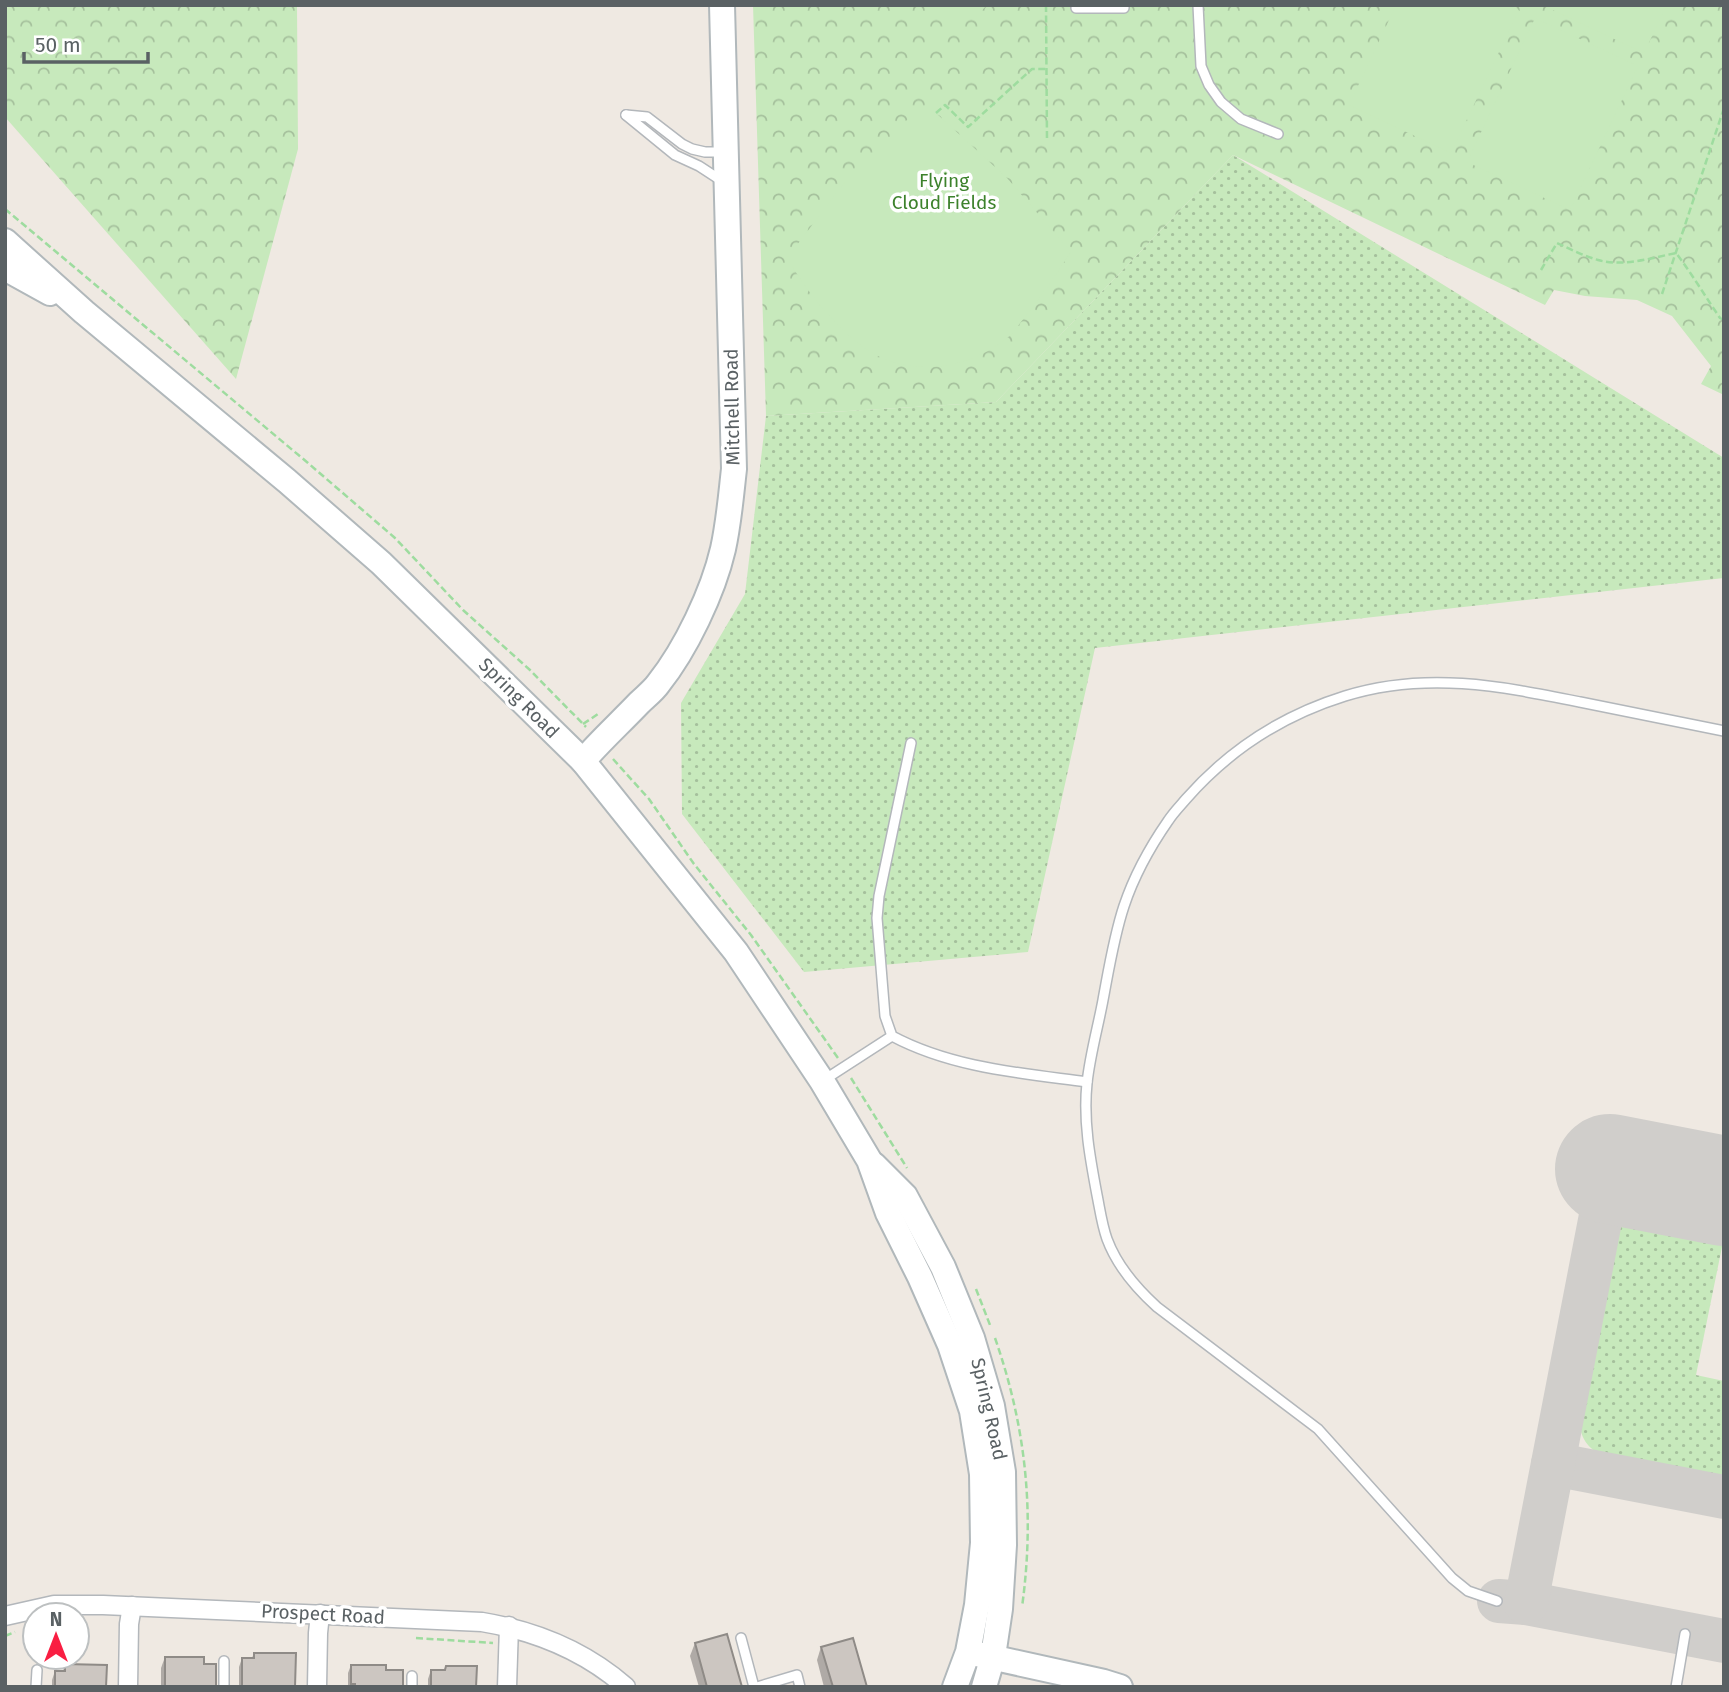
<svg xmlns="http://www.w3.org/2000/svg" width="1729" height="1692" font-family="'Fira Sans',sans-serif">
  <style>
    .grass { fill: url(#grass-dots) }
    .park { fill: url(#park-crowns) }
    .pitch { fill: #c7e9bc }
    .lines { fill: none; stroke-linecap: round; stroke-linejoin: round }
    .taxiway { stroke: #d0cecb; stroke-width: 44 }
    .runway { stroke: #d0cecb; stroke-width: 110 }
    .lane-casing { stroke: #b3b7bb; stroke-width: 12 }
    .street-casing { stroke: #b3b7bb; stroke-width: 21 }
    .secondary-casing { stroke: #b1b8bb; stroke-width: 28 }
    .path { stroke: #9edc9f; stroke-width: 2.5; stroke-dasharray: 7 3.5; stroke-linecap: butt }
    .lane { stroke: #fff; stroke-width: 9 }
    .street { stroke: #fff; stroke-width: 18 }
    .secondary { stroke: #fff; stroke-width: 24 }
    .wall { fill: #afaaa6 }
    .building { fill: #ccc6c1; stroke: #8f8b87; stroke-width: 2 }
    .labels { text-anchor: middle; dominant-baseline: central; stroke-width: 7; stroke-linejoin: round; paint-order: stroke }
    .park-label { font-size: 19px; fill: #3d822c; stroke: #fff }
    .street-label { font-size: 19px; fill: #5a6164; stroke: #fff }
  </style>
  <defs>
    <pattern id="grass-dots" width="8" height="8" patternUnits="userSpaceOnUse" patternTransform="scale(1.75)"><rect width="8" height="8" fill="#c7e9bc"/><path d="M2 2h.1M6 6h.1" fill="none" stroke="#a5c09c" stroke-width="1.8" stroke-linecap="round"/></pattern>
    <pattern id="park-crowns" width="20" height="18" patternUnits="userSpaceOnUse" patternTransform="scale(1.75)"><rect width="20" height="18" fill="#c7e9bc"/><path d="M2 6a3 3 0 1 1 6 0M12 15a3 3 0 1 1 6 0" fill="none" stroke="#a5c09c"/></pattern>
  </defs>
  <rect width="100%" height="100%" fill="#efe9e2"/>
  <g class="grass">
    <polygon points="1233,155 1724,458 1724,578 1095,648 1028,952 804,972 682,814 681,703 745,594 766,416 996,402"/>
    <path d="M1649 1213 1724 1228V1237L1696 1375 1724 1381V1481L1603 1457C1584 1445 1580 1436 1578 1414L1612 1238C1622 1223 1631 1216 1649 1213Z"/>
  </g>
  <g class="park">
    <polygon points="5,5 297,5 298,149 236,379 5,117"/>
    <polygon points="753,5 1724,5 1724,395 1701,384 1711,366 1672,316 1637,300 1585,296 1554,290 1545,305 1233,155 996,402 766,416"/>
  </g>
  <g class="pitch">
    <polygon points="941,5 987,5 976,17 953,17"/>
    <polygon points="1396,5 1508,5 1519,10 1451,153 1349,105"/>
    <polygon points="1542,5 1667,5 1644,53"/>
    <polygon points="1535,18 1638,66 1570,210 1467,162"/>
    <path d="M914 113H936L1007 178 1071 252C1055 276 1039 300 1021 322 1017 327 1013 334 1007 338 965 372 903 379 859 344 830 321 806 290 787 258L845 182Z"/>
  </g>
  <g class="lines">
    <g class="taxiway">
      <polyline points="1553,1464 1724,1497"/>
      <polyline points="1499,1601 1526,1603 1724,1641"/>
      <polyline points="1526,1603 1610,1169"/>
    </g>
    <polyline class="runway" points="1610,1169 1724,1191"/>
    <defs>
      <g id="lane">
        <polyline points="1198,5 1201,66 1209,85 1221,102 1241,119 1278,134"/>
        <polyline points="1076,8 1124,8 1124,5"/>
        <polyline points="626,115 675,155 699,166 722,181"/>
        <polyline points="626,115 647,117 682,144 692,149 705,152 724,152"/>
        <path d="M911 743 879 896 877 918 885 1016 892 1036C952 1068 1021 1073 1087 1082"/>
        <polyline points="824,1080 892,1036"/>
        <path d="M1497 1601 1468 1591 1452 1578 1318 1429 1157 1307C1136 1288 1117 1266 1107 1239 1102 1225 1100 1210 1097 1195 1090 1158 1083 1121 1087 1083 1090 1055 1098 1027 1103 1000 1109 968 1114 936 1124 906 1134 876 1150 847 1168 821 1173 813 1180 806 1186 799 1229 750 1284 715 1345 696 1426 671 1500 686 1580 702 1628 712 1676 721 1724 731"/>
        <polyline points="741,1638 754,1687"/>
        <polyline points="36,1687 37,1670"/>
        <polyline points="224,1687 224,1661"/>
        <polyline points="412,1687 412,1676"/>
        <polyline points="757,1687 797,1675 800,1687"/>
        <polyline points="1676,1687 1685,1634"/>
      </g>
      <g id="street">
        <path d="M5 1616 54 1605H103L482 1622C536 1631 585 1651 626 1687"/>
        <polyline points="128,1687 129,1624 132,1606"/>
        <polyline points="317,1687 318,1633 320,1614"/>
        <polyline points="507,1687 509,1626"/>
      </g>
      <g id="secondary">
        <polyline points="5,241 84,312 287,481 381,563 583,761 736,952 822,1081 869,1160 888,1213 920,1277 950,1345 972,1411 982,1474 983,1543 977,1605 968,1652 955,1687"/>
        <polyline points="5,267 12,272 50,293"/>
        <path d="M583 761C600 741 620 723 639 703 645 697 653 691 658 684 686 649 713 592 723 549 729 522 731 495 734 469L722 5"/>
        <polyline points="874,1165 905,1196 943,1267 972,1338 992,1406 1003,1472 1004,1545 1000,1609 993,1656 984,1687"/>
        <polyline points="977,1654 1104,1682 1120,1687"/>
      </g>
    </defs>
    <use href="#lane" class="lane-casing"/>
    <use href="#street" class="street-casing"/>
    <use href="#secondary" class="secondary-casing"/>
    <g class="path">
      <polyline points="1046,5 1047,141"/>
      <polyline points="936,113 945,105 968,127 1032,69 1047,69"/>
      <polyline points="5,209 308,463 395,538 463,610 530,670 586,727"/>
      <path d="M1541 270 1557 243C1570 249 1584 256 1598 260 1622 267 1652 258 1676 253 1692 274 1705 296 1720 318L1724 320"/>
      <polyline points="1662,294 1724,108"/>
      <polyline points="583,724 598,714"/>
      <polyline points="613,759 649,799 694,864 751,935 838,1058"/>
      <polyline points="851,1078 907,1168"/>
      <polyline points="976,1289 990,1325"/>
      <path d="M995 1338C1026 1427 1035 1513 1022 1607"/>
      <polyline points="5,1636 15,1632"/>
      <polyline points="416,1638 493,1643"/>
    </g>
    <use href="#lane" class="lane"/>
    <use href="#street" class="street"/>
    <use href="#secondary" class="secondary"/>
  </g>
  <g class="wall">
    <polygon points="695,1643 742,1687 699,1687 690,1656"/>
    <polygon points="821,1647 867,1687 824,1687 817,1660"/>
    <polygon points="254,1653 295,1687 239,1687 239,1667 242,1658 252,1658"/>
    <polygon points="165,1657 204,1664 216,1687 161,1687 161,1668"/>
    <polygon points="65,1664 106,1687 52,1687 52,1680 55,1671 63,1671"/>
    <polygon points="351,1665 386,1670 403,1687 348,1687 348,1673"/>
    <polygon points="446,1666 476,1687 428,1687 428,1679 431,1670 444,1670"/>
  </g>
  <g class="building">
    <polygon points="727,1634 742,1687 707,1687 695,1643"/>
    <polygon points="853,1638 867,1687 833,1687 821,1647"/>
    <polygon points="254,1653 296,1653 295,1687 242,1687 242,1658 254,1658"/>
    <polygon points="165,1657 204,1657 204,1664 216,1664 216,1687 165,1687"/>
    <polygon points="65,1664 107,1665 106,1687 55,1687 55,1671 65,1671"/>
    <polygon points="351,1665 386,1665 386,1670 403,1670 403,1687 355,1687 355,1684 351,1684"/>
    <polygon points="446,1666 477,1666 476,1687 431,1687 431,1670 445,1670"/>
  </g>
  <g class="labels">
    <g class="park-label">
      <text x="944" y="180">Flying<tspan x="944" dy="22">Cloud Fields</tspan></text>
    </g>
    <g class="street-label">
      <text transform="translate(732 407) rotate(-91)">Mitchell Road</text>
      <text transform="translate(519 698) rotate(45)">Spring Road</text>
      <text transform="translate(989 1409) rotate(77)">Spring Road</text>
      <text transform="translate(323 1614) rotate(3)">Prospect Road</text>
    </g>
  </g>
  <rect width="1729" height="1692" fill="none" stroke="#5a6164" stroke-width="14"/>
  <g transform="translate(56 1636)"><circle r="33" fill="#ffffff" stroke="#bdc0c1" stroke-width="2"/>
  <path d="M0-5L12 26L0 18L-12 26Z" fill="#f91e42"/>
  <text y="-10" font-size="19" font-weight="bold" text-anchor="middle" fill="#5a6164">N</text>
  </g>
  <path d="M24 52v10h124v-10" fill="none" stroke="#5a6164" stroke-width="3.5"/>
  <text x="35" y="52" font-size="21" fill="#5a6164" stroke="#ffffff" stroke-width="5" paint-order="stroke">50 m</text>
</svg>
